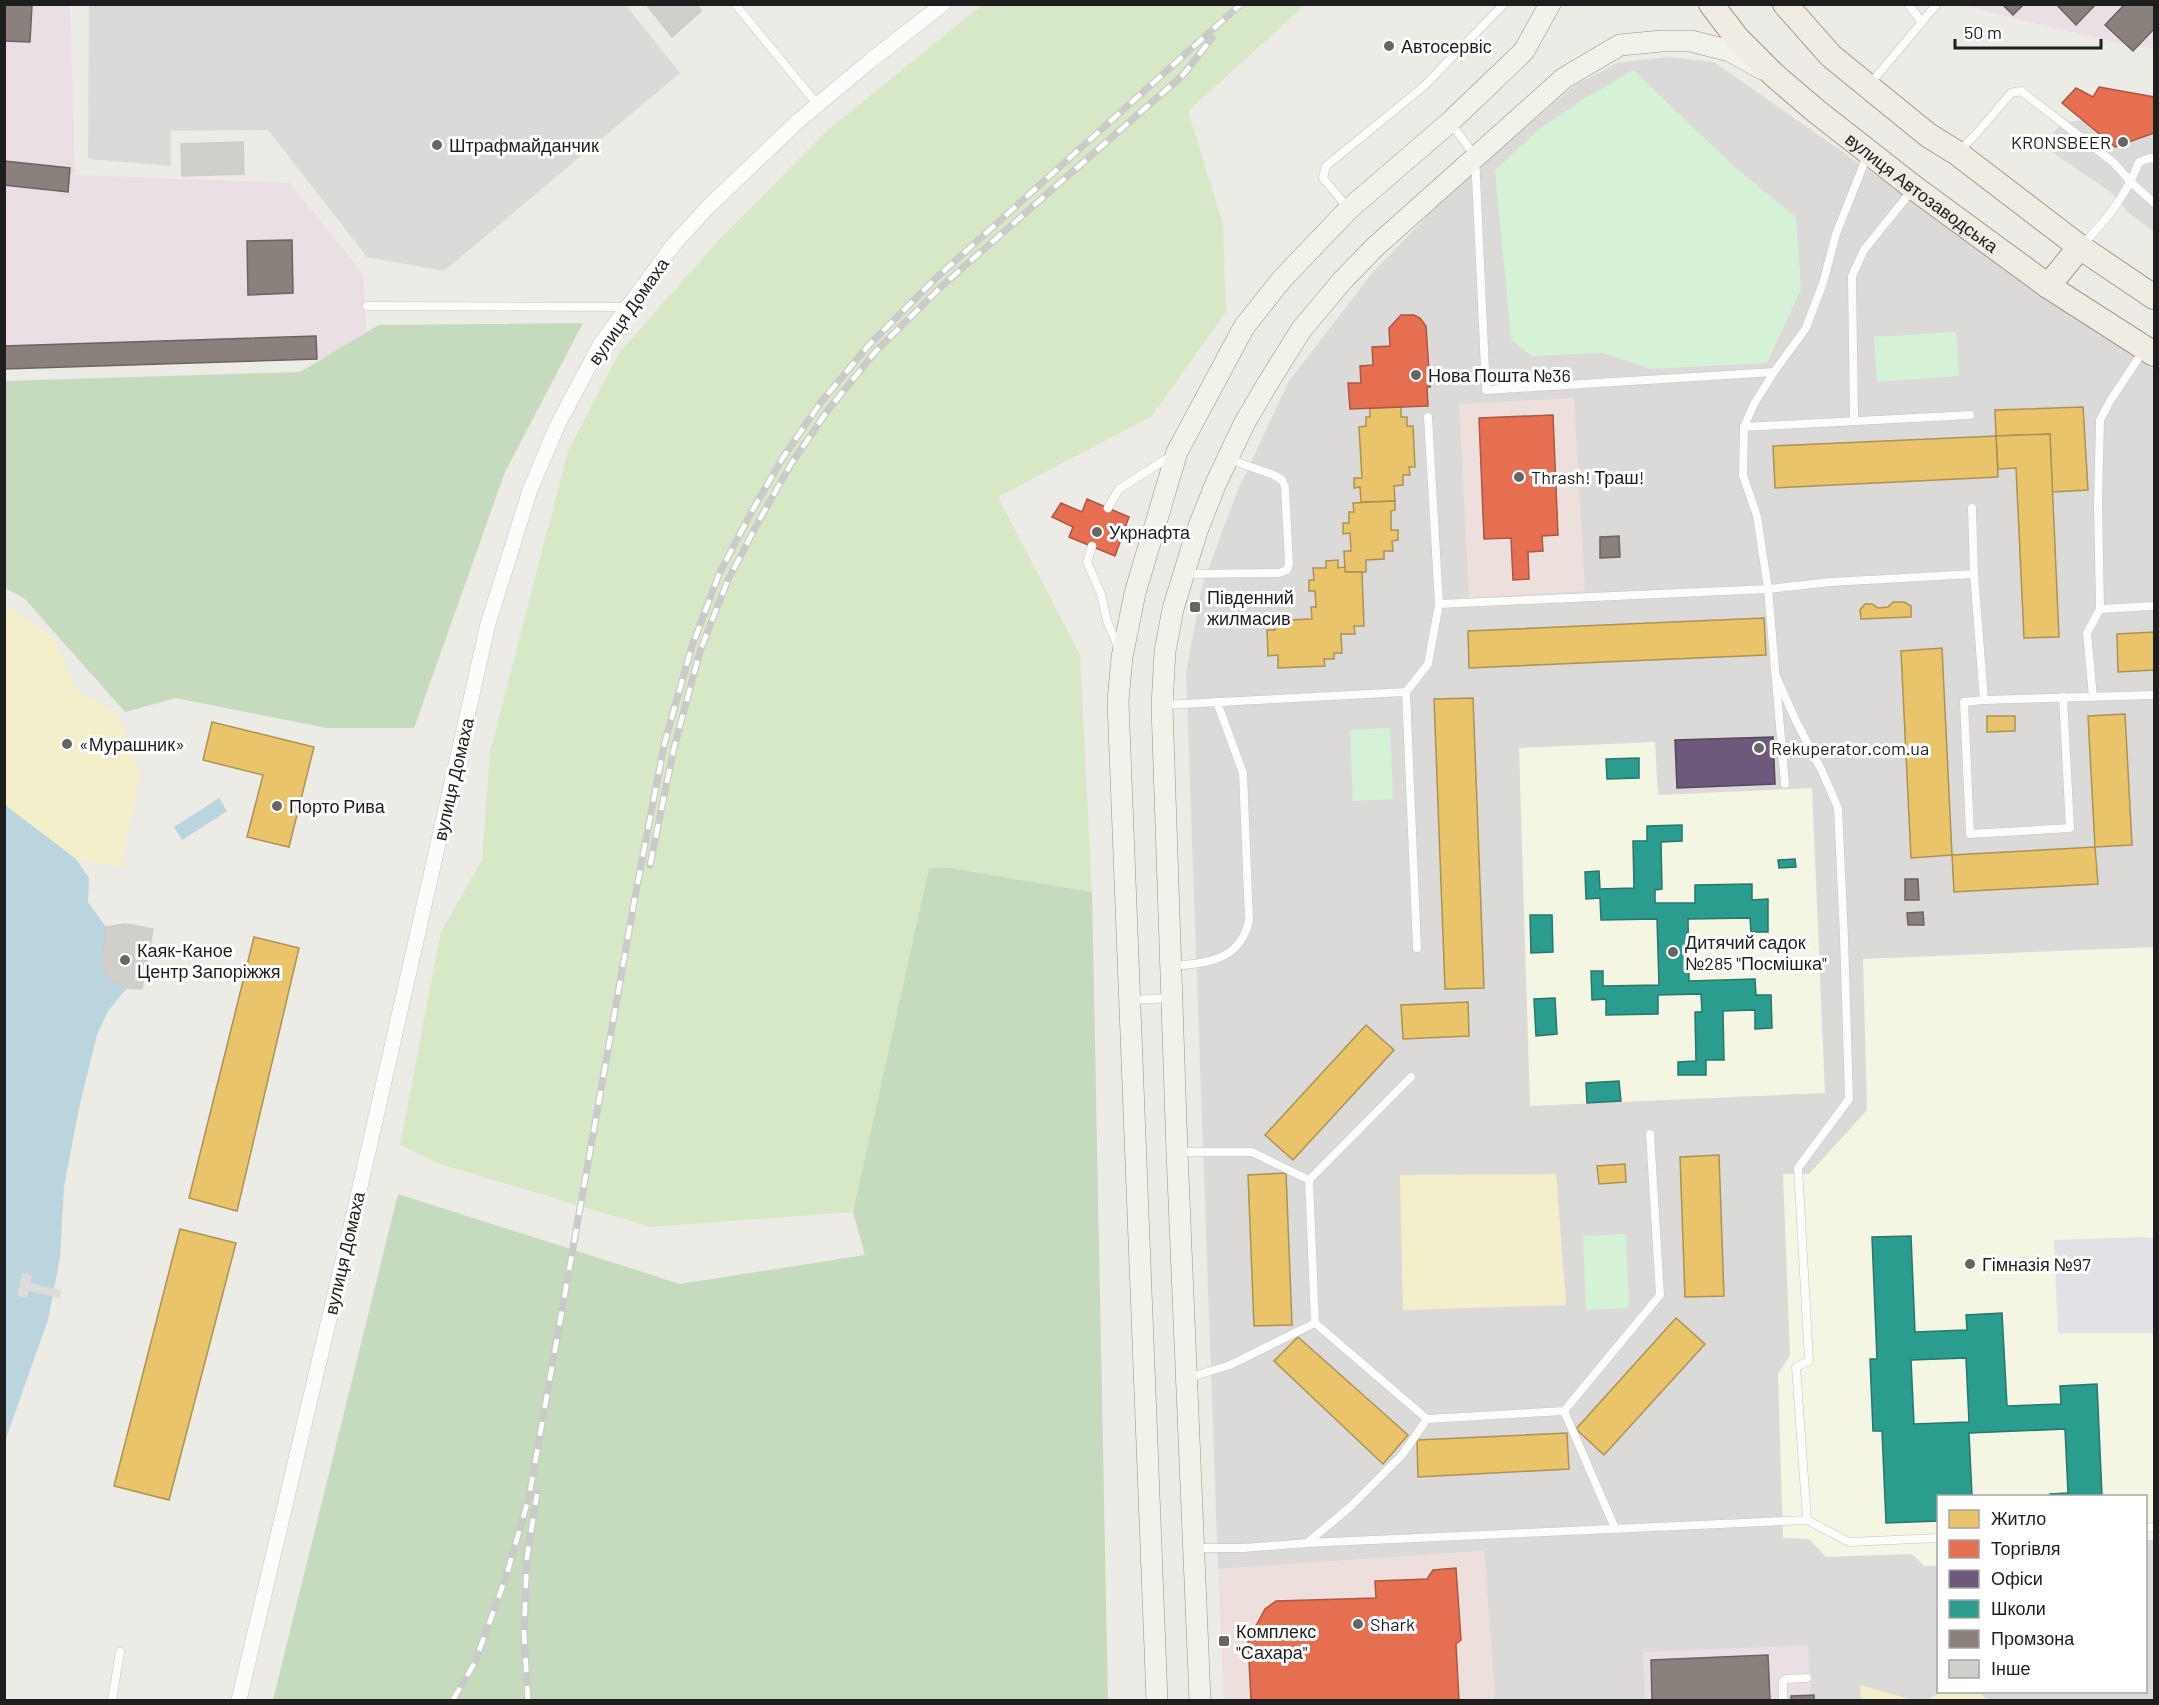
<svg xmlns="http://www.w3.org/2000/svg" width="2159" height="1705" font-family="Barlow,sans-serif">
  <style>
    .residential { fill: #dbdad8; fill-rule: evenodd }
    .commercial { fill: #ede0dc }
    .industrial { fill: #e9dfe4 }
    .education { fill: #f4f5e2 }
    .religious { fill: #dadad8 }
    .grass { fill: #d7e8c6 }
    .forest { fill: #c6dabd }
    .sand { fill: #f4efcb }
    .park { fill: #d5f2d7 }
    .plaza { fill: #e2e1e5 }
    .water { fill: #bbd5de }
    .pier { fill: #dcdcda }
    .homes { fill: #e9c46a; stroke: #ac9253; stroke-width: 1.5 }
    .shops { fill: #e76f51; stroke: #ab5742; stroke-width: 1.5 }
    .offices { fill: #6d597a; stroke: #55475e; stroke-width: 1.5 }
    .schools { fill: #2a9d8f; stroke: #26776d; stroke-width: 1.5; fill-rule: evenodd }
    .industry { fill: #8a817c; stroke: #6a6360; stroke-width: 1.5 }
    .building { fill: #d0cfcc; stroke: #cfccc8; stroke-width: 1.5 }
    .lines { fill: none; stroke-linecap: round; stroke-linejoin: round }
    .lane-casing { stroke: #c3c3c1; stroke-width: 9 }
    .street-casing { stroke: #c3c3c1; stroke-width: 16 }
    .secondary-casing { stroke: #92957f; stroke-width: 22 }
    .primary-casing { stroke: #a19a84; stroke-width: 26 }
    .lane { stroke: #fcfcfb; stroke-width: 8 }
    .street { stroke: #fcfcfb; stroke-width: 15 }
    .secondary { stroke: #f1f2ea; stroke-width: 21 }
    .primary { stroke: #f0ece4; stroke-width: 24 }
    .rail-casing { stroke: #cacac9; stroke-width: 7 }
    .rail { stroke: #fff; stroke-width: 4.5; stroke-dasharray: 14; stroke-linecap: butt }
    .poi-dot { fill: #666664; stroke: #fff; stroke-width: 2 }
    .labels { text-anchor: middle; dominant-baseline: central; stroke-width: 6; stroke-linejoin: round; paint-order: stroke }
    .poi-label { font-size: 18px; fill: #1e1e1e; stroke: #fff; text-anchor: start }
    .street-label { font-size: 18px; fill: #1e1e1e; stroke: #fff }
  </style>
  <rect width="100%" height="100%" fill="#ecebe6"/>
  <path class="residential" d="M1668 57 1714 62 2154 370V1700H1495L1484 1551 1218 1569 1186 673 1202 586 1237 492 1289 381 1373 272 1454 188 1575 85 1617 63ZM1938 1496H2146V1692H1938Z"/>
  <g class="commercial">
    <polygon points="1574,398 1585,591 1469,598 1459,404"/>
    <polygon points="1484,1551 1495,1700 1224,1700 1218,1569"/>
  </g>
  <g class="industrial">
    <polygon points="4,5 70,5 75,175 290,183 363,274 368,357 5,368"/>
    <polygon points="1962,5 2154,5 2154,49 2109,41"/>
    <polygon points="1808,1645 1811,1700 1645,1700 1643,1652"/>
  </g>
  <g class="education">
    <polygon points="1655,742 1658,795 1812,788 1825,1093 1530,1106 1519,748"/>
    <polygon points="2154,947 2154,1540 2146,1540 2146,1496 1938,1496 1938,1566 1924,1566 1912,1554 1826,1557 1809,1539 1783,1538 1778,1374 1790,1355 1783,1174 1809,1174 1867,1110 1863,959"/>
  </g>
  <g class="religious">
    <polygon points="89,5 626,5 680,73 444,271 367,257 268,130 171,131 171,166 88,159"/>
    <polygon points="2083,120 2115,147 2154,133 2154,232 2129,213 2113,194 2042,145 2062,123"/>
    <polygon points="1308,754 1318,911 1231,964 1223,758"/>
    <polygon points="1728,1414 1736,1445 1691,1447 1693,1417"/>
  </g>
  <polygon class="grass" points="982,5 1305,5 1188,111 1223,224 1226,312 1152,416 998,497 1080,655 1092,892 950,868 929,868 853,1212 651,1227 440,1164 400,1145 441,932 482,860 490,752 568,451 619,353 718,241 828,130"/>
  <g class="forest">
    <polygon points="583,323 505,472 414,728 327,728 176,698 125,712 24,598 5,588 5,381 300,372 379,325"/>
    <polygon points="929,868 950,868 1092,892 1108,1700 273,1700 398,1194 680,1284 865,1255 853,1212"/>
  </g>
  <g class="sand">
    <polygon points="4,604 54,638 75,689 118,714 140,775 121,868 76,859 5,805"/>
    <polygon points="1556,1174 1566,1305 1403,1310 1400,1175"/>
    <polygon points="1860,1685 1913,1700 1861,1700"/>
    <polygon points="1941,1692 1978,1692 1988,1700 1927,1700"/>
  </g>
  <g class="park">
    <polygon points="1633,70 1737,169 1796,217 1801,289 1767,363 1650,369 1603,353 1531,356 1511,339 1495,170 1537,131 1584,99"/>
    <polygon points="1956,332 1959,376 1877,382 1874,337"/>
    <polygon points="1390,728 1393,799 1353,801 1350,730"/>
    <polygon points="1626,1234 1629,1308 1586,1310 1583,1236"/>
  </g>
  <polygon class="plaza" points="2142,1237 2154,1238 2154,1333 2058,1333 2054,1240"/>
  <g class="water">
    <polygon points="219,798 227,811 182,840 174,827"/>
    <path d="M5 805 76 859 89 878 88 902 106 927C103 949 100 961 110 981L127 988 108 1011 97 1035 79 1108 64 1187 60 1258 48 1320 5 1441Z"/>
  </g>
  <polygon class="pier" points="22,1273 32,1275 30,1283 61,1290 60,1298 29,1291 27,1298 17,1296"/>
  <g class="homes">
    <polygon points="1401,407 1401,417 1407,417 1407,426 1413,426 1415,467 1409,467 1410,475 1403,475 1403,485 1394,486 1395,501 1361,502 1360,487 1354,488 1354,478 1362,478 1359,427 1366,426 1366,417 1370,417 1370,408"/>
    <polygon points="2083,407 2088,490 2052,492 2050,434 1996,436 1995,410"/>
    <polygon points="2050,434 2059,637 2024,638 2016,468 1998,469 1996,436"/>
    <polygon points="1996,436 1998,477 1775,488 1773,446"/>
    <polygon points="1395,501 1395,510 1391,511 1391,530 1398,530 1398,540 1392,541 1393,551 1384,551 1384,559 1366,560 1366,572 1345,572 1344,551 1351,551 1350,533 1343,534 1343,523 1349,523 1349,512 1354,512 1353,503"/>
    <polygon points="1338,560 1338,568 1345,567 1345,572 1362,572 1364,626 1354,626 1355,634 1341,634 1342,653 1334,653 1334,659 1324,659 1325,666 1278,668 1278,655 1268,656 1267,630 1275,630 1275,626 1286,626 1286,620 1312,619 1311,607 1316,607 1315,591 1309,591 1309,580 1314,580 1313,568 1326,568 1326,561"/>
    <polygon points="1893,602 1904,602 1911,606 1911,617 1861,619 1860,610 1865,604 1872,604 1878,608 1888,607"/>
    <polygon points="1764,618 1766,655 1469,668 1468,631"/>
    <polygon points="2154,632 2154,670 2118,672 2117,634"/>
    <polygon points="1942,648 1952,855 1911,858 1901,651"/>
    <polygon points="1473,698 1484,988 1445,989 1434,699"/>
    <polygon points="2125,714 2132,845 2095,847 2088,716"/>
    <polygon points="1987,716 2015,716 2015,731 1987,732"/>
    <polygon points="212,722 314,747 289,847 247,837 263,775 203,760"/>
    <polygon points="2095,847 2098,884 1954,892 1952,855"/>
    <polygon points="254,937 299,948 237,1211 189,1198"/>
    <polygon points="1468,1002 1469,1036 1403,1039 1401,1005"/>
    <polygon points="1366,1025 1394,1050 1293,1160 1265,1135"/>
    <polygon points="1719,1155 1724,1296 1685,1297 1680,1157"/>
    <polygon points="1625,1164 1626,1182 1599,1184 1597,1166"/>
    <polygon points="1286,1173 1292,1325 1254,1326 1248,1175"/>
    <polygon points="180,1229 236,1243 169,1500 114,1486"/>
    <polygon points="1676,1318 1705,1344 1604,1455 1576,1429"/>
    <polygon points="1298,1337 1408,1435 1383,1464 1274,1361"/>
    <polygon points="1567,1433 1569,1469 1418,1477 1417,1440"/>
  </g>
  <g class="shops">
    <polygon points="2099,87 2154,97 2154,133 2115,147 2062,103 2076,88 2093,97"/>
    <polygon points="1401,315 1414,315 1420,318 1426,326 1430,387 1427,387 1428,406 1350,409 1348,383 1361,383 1360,366 1373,365 1372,347 1390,346 1389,328"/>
    <polygon points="1553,415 1558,535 1542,536 1543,551 1528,552 1529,579 1513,580 1511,538 1484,539 1479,418"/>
    <polygon points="1087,499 1129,517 1115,556 1069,537 1073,527 1052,517 1061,503 1082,512"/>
    <polygon points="1456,1568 1461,1640 1456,1644 1459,1700 1251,1700 1248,1641 1265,1609 1276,1601 1376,1598 1375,1581 1427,1579 1433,1570"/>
  </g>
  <polygon class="offices" points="1773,737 1775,784 1677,788 1675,740"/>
  <g class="schools">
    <polygon points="1639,758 1639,778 1607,779 1606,759"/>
    <polygon points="1682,825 1682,841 1661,842 1662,889 1655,890 1655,903 1695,903 1695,885 1752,884 1752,900 1768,899 1768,932 1751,932 1750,918 1688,919 1689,981 1755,979 1756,995 1771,995 1772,1028 1755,1029 1755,1010 1723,1011 1724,1060 1706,1060 1706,1075 1678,1075 1678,1062 1696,1061 1695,1012 1702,1012 1701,994 1658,995 1658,1014 1606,1015 1606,999 1592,1000 1591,971 1603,971 1603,986 1659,985 1657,919 1601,920 1600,898 1586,899 1585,872 1599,871 1600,889 1634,888 1633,841 1647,841 1647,826"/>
    <polygon points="1795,859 1796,867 1779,868 1778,860"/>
    <polygon points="1530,915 1552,915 1553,952 1531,953"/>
    <polygon points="1555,998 1557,1034 1536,1036 1534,999"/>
    <polygon points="1619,1081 1621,1101 1587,1103 1586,1083"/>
    <path d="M1911 1236 1915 1332 1967 1330 1966 1315 2002 1313 2007 1406 2061 1404 2060 1386 2097 1384 2102 1496H2050V1494L2068 1493 2065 1429 1969 1433 1972 1496H1938V1521L1886 1523 1882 1431H1873L1870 1359H1877L1872 1237ZM1966 1358 1969 1422 1914 1424 1911 1360Z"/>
  </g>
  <g class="industry">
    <polygon points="4,4 32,4 30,42 4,41"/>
    <polygon points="2002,4 2024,4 2013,15"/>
    <polygon points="2056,4 2096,4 2076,25"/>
    <polygon points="2125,4 2154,4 2154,29 2133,51 2105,25"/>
    <polygon points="4,161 70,168 68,192 4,185"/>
    <polygon points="292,240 293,293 248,295 247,241"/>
    <polygon points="316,336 317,359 4,369 4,346"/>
    <polygon points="1619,536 1620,557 1600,558 1600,537"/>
    <polygon points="1905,879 1918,879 1919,900 1905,900"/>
    <polygon points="1923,912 1924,925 1908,925 1907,913"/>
    <polygon points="1768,1655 1770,1700 1652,1700 1651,1660"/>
    <polygon points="1814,1695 1814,1700 1791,1700 1791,1696"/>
  </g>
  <g class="building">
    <polygon points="646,4 697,4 701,11 672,37"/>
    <polygon points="243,142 244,174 182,176 181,144"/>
    <polygon points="126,924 153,929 142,989 127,988 110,981 103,968 103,951 106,927"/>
  </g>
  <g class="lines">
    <defs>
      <g id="lane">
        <polyline points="735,4 818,105"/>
        <polyline points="1908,4 1922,22"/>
        <polyline points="1870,84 1937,4"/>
        <polyline points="1450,122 1475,156 1486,390 1774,372 1806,328 1823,283 1836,234 1867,156"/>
        <polyline points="1960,150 1977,133 2011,93 2021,91 2113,162 2132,183 2154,203"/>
        <polyline points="1348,208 1323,178 1326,166 1423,87 1504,4"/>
        <path d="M2083 244C2107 220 2127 194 2139 162L2150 158 2154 159"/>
        <polyline points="367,306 628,307"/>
        <polyline points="2144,350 2110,401 2100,420 2098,502 2100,609 2154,606"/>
        <polyline points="1774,372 1754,404 1744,427 1743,475 1757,516 1768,589 1785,784"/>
        <polyline points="1854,420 1852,276 1864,250 1913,189"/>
        <polyline points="1744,427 1970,415"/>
        <polyline points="1108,508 1119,489 1171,456"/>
        <polyline points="1972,508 1974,574"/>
        <polyline points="1092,546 1087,562 1101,594 1107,621 1119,649"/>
        <polyline points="1186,574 1279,573 1287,570 1289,564 1285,487 1282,480 1274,475 1228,459"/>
        <polyline points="1439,604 1768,589 1831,582 1974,574 1984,700 1964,702 1970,834 2070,828 2063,697"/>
        <polyline points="1406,692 1417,948"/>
        <polyline points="2093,697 2087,633 2100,609"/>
        <polyline points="1984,700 2154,695"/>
        <polyline points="1163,705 1406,692 1428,664 1439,604 1428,417"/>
        <path d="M1174 966C1208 963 1241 960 1249 920L1243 773 1217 702"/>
        <polyline points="1132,1000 1171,998"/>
        <polyline points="1411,1077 1309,1180 1315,1323 1427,1419 1564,1411 1660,1295 1650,1134"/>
        <polyline points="1179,1152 1252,1152 1309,1180"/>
        <polyline points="1188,1378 1230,1365 1315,1323"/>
        <polyline points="1564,1411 1615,1528"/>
        <polyline points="1807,1520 1849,1542 1938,1538"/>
        <polyline points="2146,1528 2154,1527"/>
        <polyline points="1307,1543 1807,1520 1796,1367 1809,1361 1798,1168 1849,1099 1844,937 1838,808 1822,771 1796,721 1776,676"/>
        <polyline points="1195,1548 1243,1548 1307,1543 1350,1507 1402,1455 1427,1419"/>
        <polyline points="112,1700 120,1652"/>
        <polyline points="1783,1700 1783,1681 1786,1679 1807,1678"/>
      </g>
      <polyline id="street" points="239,1700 353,1218 488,624 530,490 558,424 600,345 674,244 709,206 797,122 870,61 943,4"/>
      <g id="secondary">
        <polyline points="1157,1700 1118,701 1122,657 1135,593 1177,452 1244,327 1282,279 1349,209 1450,122 1524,51 1550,4"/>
        <polyline points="1200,1700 1177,1152 1162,706 1165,651 1173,609 1197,531 1216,483 1245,422 1268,383 1301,330 1342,281 1375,247 1564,78 1620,45 1662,41 1691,41 1730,51 1762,69"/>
      </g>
      <g id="primary">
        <path id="s1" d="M1711 4 1737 38 1775 76 1816 111 1913 187 2048 286 2154 354"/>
        <polyline points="1785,4 1831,56 1928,135 1957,153 2080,247 2154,297"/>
        <polyline points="2048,286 2080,247"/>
      </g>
    </defs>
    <use href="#lane" class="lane-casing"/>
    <use href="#street" class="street-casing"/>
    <use href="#secondary" class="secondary-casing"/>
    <use href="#primary" class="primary-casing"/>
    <use href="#lane" class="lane"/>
    <use href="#street" class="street"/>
    <use href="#secondary" class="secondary"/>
    <use href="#primary" class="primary"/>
    <defs>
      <g id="rail">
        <polyline points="650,865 674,748 700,651 728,580 761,517 791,464 828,410 876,351 943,285 1183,75 1212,38"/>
        <polyline points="453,1700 475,1662 506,1577 529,1497 635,897 664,745 691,649 719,574 752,511 782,459 821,402 869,345 936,278 1241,4"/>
        <polyline points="528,1700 524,1632 527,1557 537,1494"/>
      </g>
    </defs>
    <use href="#rail" class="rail-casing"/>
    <use href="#rail" class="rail"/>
  </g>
  <g class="poi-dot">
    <circle cx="1389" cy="46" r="6"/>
    <circle cx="2123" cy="142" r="6"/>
    <circle cx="437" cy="145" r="6"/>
    <circle cx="1416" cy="375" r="6"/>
    <circle cx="1519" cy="477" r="6"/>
    <circle cx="1097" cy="532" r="6"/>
    <rect x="1189" y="601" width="12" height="12" rx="3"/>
    <circle cx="67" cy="744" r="6"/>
    <circle cx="1759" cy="748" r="6"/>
    <circle cx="277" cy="806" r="6"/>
    <circle cx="1673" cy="952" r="6"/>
    <circle cx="125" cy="960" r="6"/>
    <circle cx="1970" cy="1264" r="6"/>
    <circle cx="1358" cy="1624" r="6"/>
    <rect x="1218" y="1635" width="12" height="12" rx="3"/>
  </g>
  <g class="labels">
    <g class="poi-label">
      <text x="1401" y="46">Автосервіс</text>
      <text x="2111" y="142" text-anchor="end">KRONSBEER</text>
      <text x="449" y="145">Штрафмайданчик</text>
      <text x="1428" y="375">Нова Пошта №36</text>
      <text x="1531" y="477">Thrash! Траш!</text>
      <text x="1109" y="532">Укрнафта</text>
      <text x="1207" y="597">Південний<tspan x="1207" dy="21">жилмасив</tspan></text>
      <text x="79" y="744">«Мурашник»</text>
      <text x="1771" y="748">Rekuperator.com.ua</text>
      <text x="289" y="806">Порто Рива</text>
      <text x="1685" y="942">Дитячий садок<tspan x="1685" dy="21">№285 "Посмішка"</tspan></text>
      <text x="137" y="950">Каяк-Каное<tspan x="137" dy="21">Центр Запоріжжя</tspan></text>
      <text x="1982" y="1264">Гімназія №97</text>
      <text x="1370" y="1624">Shark</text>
      <text x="1236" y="1631">Комплекс<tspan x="1236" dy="21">"Сахара"</tspan></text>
    </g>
    <g class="street-label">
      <text stroke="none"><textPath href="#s1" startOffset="284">вулиця Автозаводська</textPath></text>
      <text transform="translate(628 311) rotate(-55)">вулиця Домаха</text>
      <text transform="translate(453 779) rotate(-77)">вулиця Домаха</text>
      <text transform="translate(344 1253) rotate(-77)">вулиця Домаха</text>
    </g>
  </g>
  <rect width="2159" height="1705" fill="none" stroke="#1e1e1e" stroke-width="12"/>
  <rect x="1937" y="1495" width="210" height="198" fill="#ffffff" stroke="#a5a5a5" stroke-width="1.5"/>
  <rect x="1949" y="1510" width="30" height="18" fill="#e9c46a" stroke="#a5a5a5" stroke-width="1.5"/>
  <text x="1991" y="1525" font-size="18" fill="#1e1e1e">Житло</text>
  <rect x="1949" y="1540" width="30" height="18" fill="#e76f51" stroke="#a5a5a5" stroke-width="1.5"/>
  <text x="1991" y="1555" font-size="18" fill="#1e1e1e">Торгівля</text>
  <rect x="1949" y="1570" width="30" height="18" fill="#6d597a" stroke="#a5a5a5" stroke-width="1.5"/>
  <text x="1991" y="1585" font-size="18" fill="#1e1e1e">Офіси</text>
  <rect x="1949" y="1600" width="30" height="18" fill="#2a9d8f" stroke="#a5a5a5" stroke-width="1.5"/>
  <text x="1991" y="1615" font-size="18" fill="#1e1e1e">Школи</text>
  <rect x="1949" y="1630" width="30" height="18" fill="#8a817c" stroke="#a5a5a5" stroke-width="1.5"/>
  <text x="1991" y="1645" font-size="18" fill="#1e1e1e">Промзона</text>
  <rect x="1949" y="1660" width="30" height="18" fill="#d0cfcc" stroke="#a5a5a5" stroke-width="1.5"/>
  <text x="1991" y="1675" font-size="18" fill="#1e1e1e">Інше</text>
  <path d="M1955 39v9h146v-9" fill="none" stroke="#1e1e1e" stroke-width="3"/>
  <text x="1964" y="39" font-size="18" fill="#1e1e1e" stroke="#ffffff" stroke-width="4.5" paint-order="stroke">50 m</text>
</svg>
